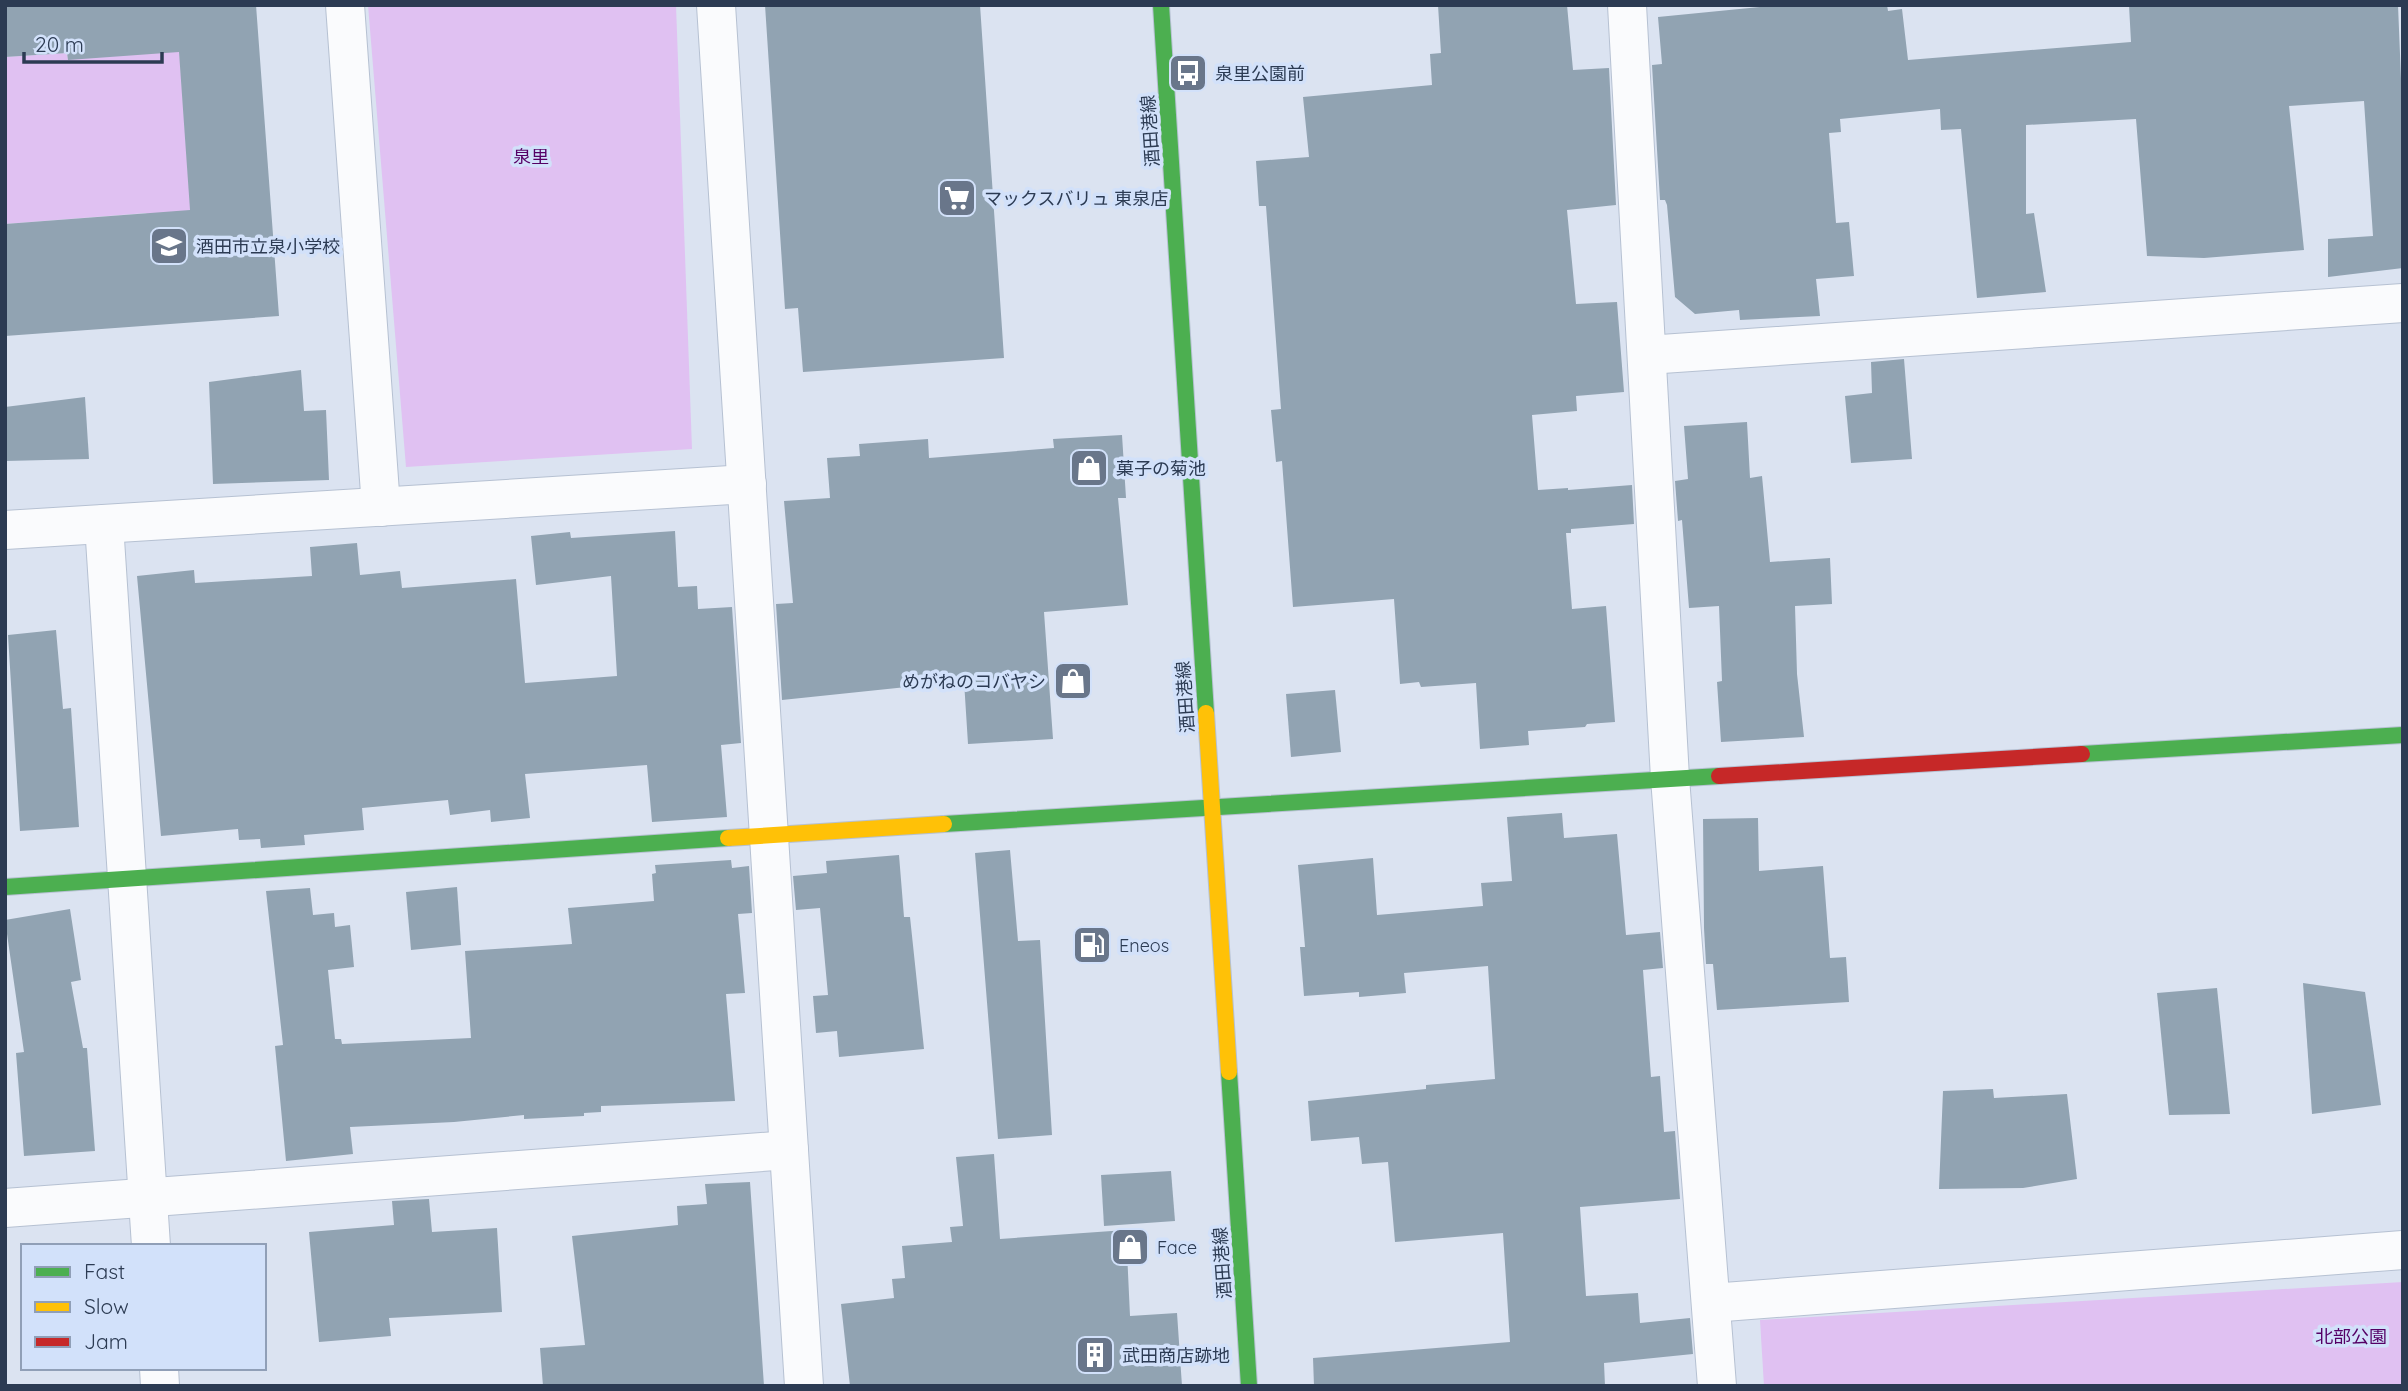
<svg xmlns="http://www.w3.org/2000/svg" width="2408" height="1391" font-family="Quicksand,'Noto Sans JP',sans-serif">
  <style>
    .green { fill: #e0c1f2 }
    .building { fill: #91a3b2 }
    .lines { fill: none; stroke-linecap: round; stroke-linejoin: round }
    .street-casing { stroke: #b6c1d2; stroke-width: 40 }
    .fast-casing { stroke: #b6c1d2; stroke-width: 18 }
    .slow-casing { stroke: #b6c1d2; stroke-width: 18 }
    .jam-casing { stroke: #b6c1d2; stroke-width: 18 }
    .street { stroke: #fafbfd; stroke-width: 38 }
    .fast { stroke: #4caf50; stroke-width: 16 }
    .slow { stroke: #ffc107; stroke-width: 16 }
    .jam { stroke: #c62828; stroke-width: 16 }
    .labels { text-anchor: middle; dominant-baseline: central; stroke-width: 7; stroke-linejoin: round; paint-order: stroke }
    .poi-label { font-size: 18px; fill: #2c3b53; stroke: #d2e1fa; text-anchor: start }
    .street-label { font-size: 18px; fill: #2c3b53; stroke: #d2e1fa }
    .park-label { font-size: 18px; fill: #550065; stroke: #d2e1fa }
  </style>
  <rect width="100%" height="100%" fill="#dbe3f1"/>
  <g class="green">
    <polygon points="176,5 195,272 146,213 5,224 5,57 67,53 68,60"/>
    <polygon points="368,5 676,5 692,449 406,467"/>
    <polygon points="2403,1282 2403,1386 1764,1386 1760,1320"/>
  </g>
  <g class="building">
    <polygon points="5,5 256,5 279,316 5,336 5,224 190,210 179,52 68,60 67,53 5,57"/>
    <polygon points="765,5 980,5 1004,358 803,372 798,308 785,309"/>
    <polygon points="1438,5 1567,5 1573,70 1609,68 1616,205 1567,210 1576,304 1617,302 1624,392 1576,396 1577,411 1532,415 1538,490 1568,488 1568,490 1632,485 1634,524 1571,529 1571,533 1566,533 1572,609 1606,606 1615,722 1587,724 1585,727 1528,731 1529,745 1480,749 1476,683 1421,687 1419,682 1400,684 1394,599 1293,607 1282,461 1276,462 1271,410 1281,409 1266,206 1259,206 1256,161 1309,157 1303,97 1432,85 1430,54 1441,53"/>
    <polygon points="1781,5 1887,5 1888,11 1902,9 1908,60 2131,42 2129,5 2398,5 2403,128 2403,268 2328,277 2328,239 2373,236 2364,101 2289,106 2304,250 2204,258 2147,256 2136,119 2026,125 2026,214 2034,213 2046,292 1977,298 1961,129 1941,130 1940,109 1840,119 1841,132 1829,133 1836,223 1849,222 1854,276 1816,279 1820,316 1740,320 1739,310 1695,314 1675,297 1667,205 1665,200 1660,200 1652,65 1662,64 1658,17"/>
    <polygon points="1904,359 1912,459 1851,463 1845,396 1872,393 1871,362"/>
    <polygon points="301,370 304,411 326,410 329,480 213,484 209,382"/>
    <polygon points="85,397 89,459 5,461 5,407"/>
    <polygon points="1747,422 1750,478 1762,476 1770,562 1830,558 1832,604 1795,606 1797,674 1804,737 1721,742 1717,682 1722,681 1719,606 1689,608 1682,520 1678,521 1675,481 1688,479 1684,426"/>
    <polygon points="1122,435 1126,498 1118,498 1128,605 1044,612 1053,739 968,744 964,681 782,700 776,604 793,603 784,501 830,498 827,458 860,456 859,444 928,439 929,458 1054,448 1053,439"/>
    <polygon points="675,531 678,587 697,586 698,609 732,607 741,743 721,745 727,817 652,822 647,765 525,774 530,818 491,822 490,810 450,815 448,800 362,808 364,830 304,835 305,845 261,848 260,839 239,840 238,829 161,836 137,576 194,570 195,583 312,576 310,547 357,543 360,575 400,571 402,588 516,579 525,683 617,676 611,576 536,585 531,536 570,532 571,538"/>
    <polygon points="56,630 63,709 71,708 79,827 20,831 8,635"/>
    <polygon points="1335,690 1341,752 1291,757 1286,694"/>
    <polygon points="1562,813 1564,838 1617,834 1626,935 1660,932 1663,968 1643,970 1651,1077 1660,1076 1664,1132 1675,1131 1680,1199 1580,1207 1586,1296 1638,1293 1640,1323 1690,1318 1693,1354 1604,1363 1605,1386 1314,1386 1313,1358 1510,1342 1503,1233 1395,1242 1388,1162 1362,1164 1359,1137 1311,1141 1308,1101 1426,1089 1426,1085 1495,1079 1488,966 1404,973 1406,993 1359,997 1359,992 1304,996 1300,947 1305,947 1298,865 1373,858 1377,915 1483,906 1481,883 1512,881 1507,817"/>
    <polygon points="1758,818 1759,871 1823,866 1830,958 1846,957 1849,1002 1717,1010 1713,964 1706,964 1704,928 1703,819"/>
    <polygon points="1010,850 1018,941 1040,940 1052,1135 998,1139 975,853"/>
    <polygon points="899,855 904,917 910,917 924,1049 839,1057 837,1031 816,1033 813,996 828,995 820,908 796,910 793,876 827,873 826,861"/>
    <polygon points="731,860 732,868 749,866 752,913 738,914 745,993 726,994 735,1101 601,1106 601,1112 584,1113 584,1116 524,1119 524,1115 454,1122 350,1127 353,1154 286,1161 275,1046 283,1045 266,891 310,888 313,915 334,913 335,927 350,925 354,967 328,970 335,1039 341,1039 342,1044 471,1038 465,951 572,944 568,908 654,901 652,874 656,873 655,865"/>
    <polygon points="457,887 461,945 411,950 406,892"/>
    <polygon points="70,909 81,980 71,982 83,1048 87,1048 95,1151 24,1156 16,1053 24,1052 5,920"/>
    <polygon points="2303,983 2365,992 2381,1105 2312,1114"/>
    <polygon points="2217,988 2230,1114 2169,1115 2157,993"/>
    <polygon points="1993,1089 1994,1098 2067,1094 2077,1179 2023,1188 1939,1189 1943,1091"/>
    <polygon points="994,1154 1000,1239 1126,1230 1130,1316 1177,1313 1182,1386 850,1386 841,1304 894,1298 892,1279 905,1278 902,1246 952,1242 950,1227 963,1226 956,1157"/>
    <polygon points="1171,1171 1175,1221 1104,1226 1101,1175"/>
    <polygon points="750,1182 764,1386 543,1386 540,1348 585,1345 572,1236 678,1225 677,1206 707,1204 705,1184"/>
    <polygon points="429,1199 432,1232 497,1228 502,1312 389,1318 391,1336 319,1342 309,1232 394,1225 392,1201"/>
  </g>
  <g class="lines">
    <defs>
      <g id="street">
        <polyline points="345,5 381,507"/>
        <polyline points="716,5 804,1386"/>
        <polyline points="1627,5 1670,778 1717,1386"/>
        <polyline points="1647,355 2403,303"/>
        <polyline points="104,524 151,1246"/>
        <polyline points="5,530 747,484"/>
        <polyline points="5,1208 789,1150"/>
        <polyline points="1711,1303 2403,1250"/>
        <polyline points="159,1368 160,1386"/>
      </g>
      <g id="fast">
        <polyline points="1161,5 1206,713"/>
        <polyline points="2082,754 2403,735"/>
        <polyline points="944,824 1719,776"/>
        <polyline points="5,887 728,838"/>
        <polyline points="1229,1072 1249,1386"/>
      </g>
      <g id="slow">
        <polyline points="1206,713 1229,1072"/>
        <polyline points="728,838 944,824"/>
      </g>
      <polyline id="jam" points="1719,776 2082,754"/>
    </defs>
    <use href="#street" class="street-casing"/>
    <use href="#fast" class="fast-casing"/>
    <use href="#slow" class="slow-casing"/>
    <use href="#jam" class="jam-casing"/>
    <use href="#street" class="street"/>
    <use href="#fast" class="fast"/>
    <use href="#slow" class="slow"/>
    <use href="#jam" class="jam"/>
  </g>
  <defs>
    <symbol id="bus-square" viewBox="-11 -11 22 22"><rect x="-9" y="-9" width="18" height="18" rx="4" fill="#69768a" stroke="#d2e1fa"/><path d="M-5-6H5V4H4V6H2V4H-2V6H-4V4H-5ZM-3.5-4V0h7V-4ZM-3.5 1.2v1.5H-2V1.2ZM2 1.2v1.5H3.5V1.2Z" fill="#fff"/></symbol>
    <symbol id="supermarket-square" viewBox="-11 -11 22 22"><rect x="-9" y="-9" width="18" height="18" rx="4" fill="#69768a" stroke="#d2e1fa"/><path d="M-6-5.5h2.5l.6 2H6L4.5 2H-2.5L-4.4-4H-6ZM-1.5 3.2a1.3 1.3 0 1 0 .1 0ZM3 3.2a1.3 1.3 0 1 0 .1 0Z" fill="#fff"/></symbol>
    <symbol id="school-square" viewBox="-11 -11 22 22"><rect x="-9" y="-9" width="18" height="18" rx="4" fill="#69768a" stroke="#d2e1fa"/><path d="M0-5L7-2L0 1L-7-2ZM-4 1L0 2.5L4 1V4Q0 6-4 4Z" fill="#fff"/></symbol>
    <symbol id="shop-square" viewBox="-11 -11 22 22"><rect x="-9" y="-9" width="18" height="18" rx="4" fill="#69768a" stroke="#d2e1fa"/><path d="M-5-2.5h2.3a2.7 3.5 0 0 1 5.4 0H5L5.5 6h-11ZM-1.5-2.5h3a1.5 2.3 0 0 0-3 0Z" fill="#fff"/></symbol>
    <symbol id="fuel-square" viewBox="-11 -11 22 22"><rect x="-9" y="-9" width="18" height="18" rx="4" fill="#69768a" stroke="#d2e1fa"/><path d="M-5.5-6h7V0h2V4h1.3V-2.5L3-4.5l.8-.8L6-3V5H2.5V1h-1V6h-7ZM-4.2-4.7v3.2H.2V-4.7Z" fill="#fff"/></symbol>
    <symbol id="building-square" viewBox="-11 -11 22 22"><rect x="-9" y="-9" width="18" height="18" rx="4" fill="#69768a" stroke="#d2e1fa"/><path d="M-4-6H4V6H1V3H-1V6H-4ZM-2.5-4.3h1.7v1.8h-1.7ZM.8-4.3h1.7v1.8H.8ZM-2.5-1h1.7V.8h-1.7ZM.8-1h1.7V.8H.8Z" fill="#fff"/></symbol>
  </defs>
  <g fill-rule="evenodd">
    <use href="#bus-square" x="1166" y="51" width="44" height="44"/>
    <use href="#supermarket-square" x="935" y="176" width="44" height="44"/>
    <use href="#school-square" x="147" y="224" width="44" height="44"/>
    <use href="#shop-square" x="1067" y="446" width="44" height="44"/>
    <use href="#shop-square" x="1051" y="659" width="44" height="44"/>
    <use href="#fuel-square" x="1070" y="923" width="44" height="44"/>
    <use href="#shop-square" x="1108" y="1225" width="44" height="44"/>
    <use href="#building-square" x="1073" y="1333" width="44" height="44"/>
  </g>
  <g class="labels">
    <g class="poi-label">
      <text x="1215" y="73">泉里公園前</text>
      <text x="984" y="198">マックスバリュ 東泉店</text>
      <text x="196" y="246">酒田市立泉小学校</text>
      <text x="1116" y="468">菓子の菊池</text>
      <text x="1046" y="681" text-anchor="end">めがねのコバヤシ</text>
      <text x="1119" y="945">Eneos</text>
      <text x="1157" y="1247">Face</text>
      <text x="1122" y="1355">武田商店跡地</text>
    </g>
    <g class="street-label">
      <text transform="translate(1150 131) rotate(-94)">酒田港線</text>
      <text transform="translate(1185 697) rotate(-94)">酒田港線</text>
      <text transform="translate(1222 1263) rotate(-94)">酒田港線</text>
    </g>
    <g class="park-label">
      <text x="531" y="156">泉里</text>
      <text x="2351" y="1336">北部公園</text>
    </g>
  </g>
  <rect width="2408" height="1391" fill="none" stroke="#2c3b53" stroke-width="14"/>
  <rect x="21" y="1244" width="245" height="126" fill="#d2e1fa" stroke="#909fb7" stroke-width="2"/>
  <rect x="35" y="1267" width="35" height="10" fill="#4caf50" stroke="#909fb7" stroke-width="2"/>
  <text x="84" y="1279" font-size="21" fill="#2c3b53">Fast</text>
  <rect x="35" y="1302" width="35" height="10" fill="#ffc107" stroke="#909fb7" stroke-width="2"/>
  <text x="84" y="1314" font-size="21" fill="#2c3b53">Slow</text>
  <rect x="35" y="1337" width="35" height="10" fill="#c62828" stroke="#909fb7" stroke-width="2"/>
  <text x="84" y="1349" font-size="21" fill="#2c3b53">Jam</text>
  <path d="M24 52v10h138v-10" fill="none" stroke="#2c3b53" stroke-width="3.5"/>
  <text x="35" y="52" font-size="21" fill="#2c3b53" stroke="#d2e1fa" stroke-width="5" paint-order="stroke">20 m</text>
</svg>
